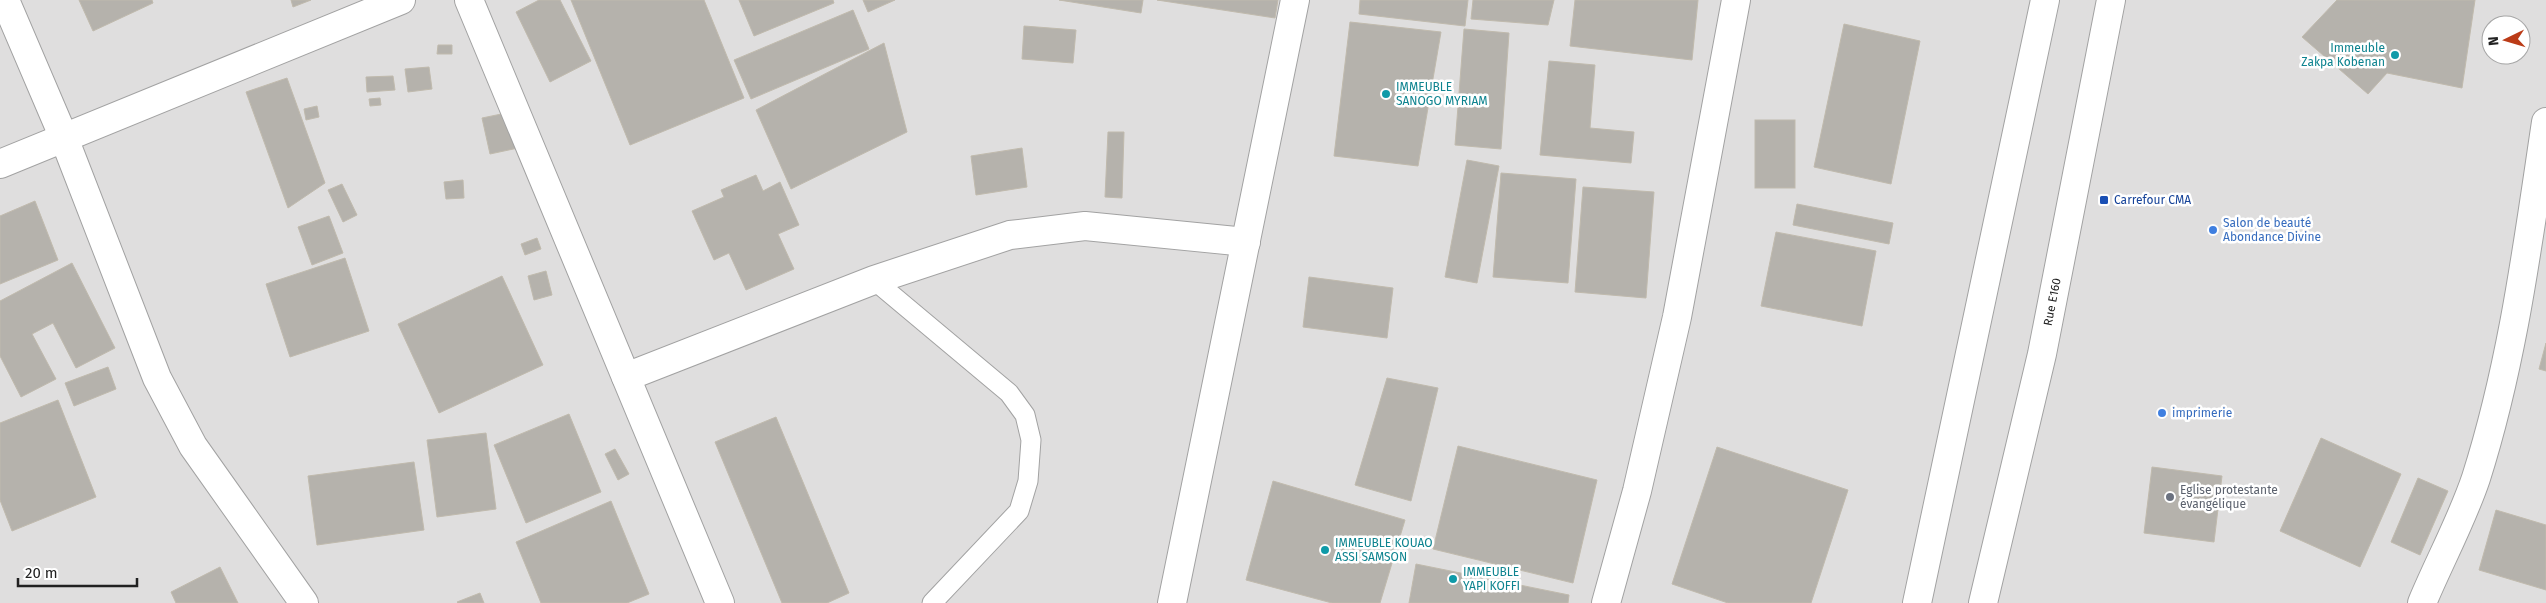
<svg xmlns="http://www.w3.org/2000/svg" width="2546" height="603" font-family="'Fira Sans',sans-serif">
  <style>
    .residential { fill: #dfdede; fill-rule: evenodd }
    .building { fill: #b5b2ac; stroke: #c0baad }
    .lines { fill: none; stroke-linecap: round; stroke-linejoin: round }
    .service-casing { stroke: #a2a2a2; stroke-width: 21 }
    .minor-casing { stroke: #a2a2a2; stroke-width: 30 }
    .tertiary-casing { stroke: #a2a2a2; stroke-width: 30 }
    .service { stroke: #fff; stroke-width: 19 }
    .minor { stroke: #fff; stroke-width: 28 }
    .tertiary { stroke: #fff; stroke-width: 28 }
    .culture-dot { fill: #0f9aa8; stroke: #fff; stroke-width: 2 }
    .transit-dot { fill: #1a4fb4; stroke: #fff; stroke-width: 2 }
    .shop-dot { fill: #3f7fe0; stroke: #fff; stroke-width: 2 }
    .worship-dot { fill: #6b7280; stroke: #fff; stroke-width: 2 }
    .labels { text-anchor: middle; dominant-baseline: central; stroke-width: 5; stroke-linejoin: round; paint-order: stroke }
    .culture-label { font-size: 12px; fill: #0d838f; stroke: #fff; text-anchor: start }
    .transit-label { font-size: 12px; fill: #164399; stroke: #fff; text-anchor: start }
    .shop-label { font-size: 12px; fill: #366cbe; stroke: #fff; text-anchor: start }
    .street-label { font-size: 12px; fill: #212121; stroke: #fff }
    .worship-label { font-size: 12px; fill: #5b616d; stroke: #fff; text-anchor: start }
  </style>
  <rect width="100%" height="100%" fill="#f0efe9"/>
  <path class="residential" d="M0 0H2546V603H0ZM2491 25H2521V55H2491Z"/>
  <g class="building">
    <polygon points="79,0 152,0 153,3 93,31"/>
    <polygon points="291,0 311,0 293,7"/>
    <polygon points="539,0 560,0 591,61 550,82 516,12"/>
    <polygon points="571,0 704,0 744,98 630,145"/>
    <polygon points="739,0 833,0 834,3 754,36"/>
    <polygon points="863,0 895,0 868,12"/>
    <polygon points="1059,0 1143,0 1141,13"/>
    <polygon points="1157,0 1278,0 1275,18"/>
    <polygon points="1360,0 1468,0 1465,26 1359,14"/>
    <polygon points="1473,0 1554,0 1548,25 1471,19"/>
    <polygon points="1575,0 1698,0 1692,60 1570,46"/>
    <polygon points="2337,0 2475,0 2462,88 2387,73 2368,94 2302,37"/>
    <polygon points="853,10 869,49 751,99 734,60"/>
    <polygon points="1350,22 1441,32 1418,166 1334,156"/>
    <polygon points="1844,24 1920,41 1891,184 1814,167"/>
    <polygon points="1024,26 1076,30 1073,63 1022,59"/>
    <polygon points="1464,29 1509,33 1501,149 1455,145"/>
    <polygon points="884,43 907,132 791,189 756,110"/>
    <polygon points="438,45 452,45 452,54 437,54"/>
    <polygon points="1549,61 1595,65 1590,128 1634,132 1631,163 1540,155"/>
    <polygon points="429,67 432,89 408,92 405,69"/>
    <polygon points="393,76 395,90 367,92 366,77"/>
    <polygon points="287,78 325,183 288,208 246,92"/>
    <polygon points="380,98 381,105 370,106 369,99"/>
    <polygon points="317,106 319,117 306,120 304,109"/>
    <polygon points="511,112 518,148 490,154 482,118"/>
    <rect x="1755" y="120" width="40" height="68"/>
    <polygon points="1108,132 1124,132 1122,198 1105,197"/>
    <polygon points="1022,148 1027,187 976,195 971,156"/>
    <polygon points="1467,160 1499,166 1477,283 1445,277"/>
    <polygon points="1501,173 1576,179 1568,283 1493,277"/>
    <polygon points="756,175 763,191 780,182 799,225 778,234 794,269 746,290 729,253 714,260 692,211 724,197 721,190"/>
    <polygon points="463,180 464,198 446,199 444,182"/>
    <polygon points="342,184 357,215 343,222 328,190"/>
    <polygon points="1583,187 1654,192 1646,298 1575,292"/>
    <polygon points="35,201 58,260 0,284 0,216"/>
    <polygon points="1797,204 1893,223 1889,244 1793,225"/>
    <polygon points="329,216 343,253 312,265 298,227"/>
    <polygon points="1776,232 1876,251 1862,326 1761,306"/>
    <polygon points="537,238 541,249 525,255 521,244"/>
    <polygon points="345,258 369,331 290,357 266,284"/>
    <polygon points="72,263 115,348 76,368 53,323 32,334 56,379 21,397 0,356 0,301"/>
    <polygon points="546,271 552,295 534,300 528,276"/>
    <polygon points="502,276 543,365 439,413 398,324"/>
    <polygon points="1309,277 1393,288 1387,338 1303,327"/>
    <polygon points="2546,343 2546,371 2539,369"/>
    <polygon points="108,367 116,389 74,406 65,383"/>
    <polygon points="1387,378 1438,388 1411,501 1355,485"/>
    <polygon points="58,400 96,497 12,531 0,500 0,423"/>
    <polygon points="569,414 601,492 526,523 494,445"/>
    <polygon points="776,417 849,593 827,603 782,603 715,442"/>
    <polygon points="486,433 496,509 437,517 427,440"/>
    <polygon points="2321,438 2401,474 2360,567 2280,531"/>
    <polygon points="1458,446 1597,480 1573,583 1433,549"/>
    <polygon points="1717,447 1848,490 1811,603 1728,603 1672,584"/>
    <polygon points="615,449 629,474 618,480 605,454"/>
    <polygon points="414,462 424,530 317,545 308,476"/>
    <polygon points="2152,467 2222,476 2214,542 2144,533"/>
    <polygon points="2418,478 2448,491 2420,555 2391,542"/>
    <polygon points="1273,481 1405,520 1380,603 1332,603 1246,580"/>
    <polygon points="611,501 649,594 627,603 541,603 516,542"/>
    <polygon points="2496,510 2546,525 2546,590 2479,570"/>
    <polygon points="1416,564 1569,595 1568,603 1409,603"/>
    <polygon points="220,567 238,603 176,603 171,592"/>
    <polygon points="480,593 484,603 458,603 457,602"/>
  </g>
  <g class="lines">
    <defs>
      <polyline id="service" points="874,280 1009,393 1025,415 1031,440 1028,481 1019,511 932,603"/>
      <g id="minor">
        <polyline points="5,0 64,138 157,378 193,446 304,603"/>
        <polyline points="469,0 720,603"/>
        <polyline points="0,164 401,0"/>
        <polyline points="626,377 874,280 1010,235 1085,226 1246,242"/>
        <polyline points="1172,603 1295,0"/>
        <polyline points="1606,603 1637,491 1677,317 1736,0"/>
        <path d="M2422 603C2439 562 2462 520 2476 478 2513 362 2528 242 2546 122"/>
      </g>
      <g id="tertiary">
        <polyline points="1917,603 2045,0"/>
        <path id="s1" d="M1983 603 2042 354 2111 0"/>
      </g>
    </defs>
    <use href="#service" class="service-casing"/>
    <use href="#minor" class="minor-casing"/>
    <use href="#tertiary" class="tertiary-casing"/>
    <use href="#service" class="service"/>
    <use href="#minor" class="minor"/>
    <use href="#tertiary" class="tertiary"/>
  </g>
  <g class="culture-dot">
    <circle cx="2395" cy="55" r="5"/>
    <circle cx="1386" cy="94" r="5"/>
    <circle cx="1325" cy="550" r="5"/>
    <circle cx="1453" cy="579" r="5"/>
  </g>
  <rect class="transit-dot" x="2099" y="195" width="10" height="10" rx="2.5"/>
  <g class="shop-dot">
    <circle cx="2213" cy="230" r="5"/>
    <circle cx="2162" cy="413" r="5"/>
  </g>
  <circle class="worship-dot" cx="2170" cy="497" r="5"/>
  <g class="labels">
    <g class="culture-label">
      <text x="2385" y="48" text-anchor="end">Immeuble<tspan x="2385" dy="14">Zakpa Kobenan</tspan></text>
      <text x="1396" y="87">IMMEUBLE<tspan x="1396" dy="14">SANOGO MYRIAM</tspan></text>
      <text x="1335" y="543">IMMEUBLE KOUAO<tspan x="1335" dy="14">ASSI SAMSON</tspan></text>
      <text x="1463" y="572">IMMEUBLE<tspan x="1463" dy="14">YAPI KOFFI</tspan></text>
    </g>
    <g class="transit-label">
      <text x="2114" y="200">Carrefour CMA</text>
    </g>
    <g class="shop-label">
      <text x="2223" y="223">Salon de beauté<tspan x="2223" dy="14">Abondance Divine</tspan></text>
      <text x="2172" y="413">imprimerie</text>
    </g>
    <g class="street-label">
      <text stroke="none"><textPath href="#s1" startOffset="309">Rue E160</textPath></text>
    </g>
    <g class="worship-label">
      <text x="2180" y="490">Eglise protestante<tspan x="2180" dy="14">évangélique</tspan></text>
    </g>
  </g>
  <g transform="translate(2506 40) rotate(265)"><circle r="24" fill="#ffffff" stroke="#a6a6a6"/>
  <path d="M0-4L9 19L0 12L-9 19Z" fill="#bb3b17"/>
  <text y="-8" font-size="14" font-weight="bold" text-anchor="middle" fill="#212121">N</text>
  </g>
  <path d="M18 578v8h119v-8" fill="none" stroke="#212121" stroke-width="2.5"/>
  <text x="25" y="578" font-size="15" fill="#212121" stroke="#ffffff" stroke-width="4" paint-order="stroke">20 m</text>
</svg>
